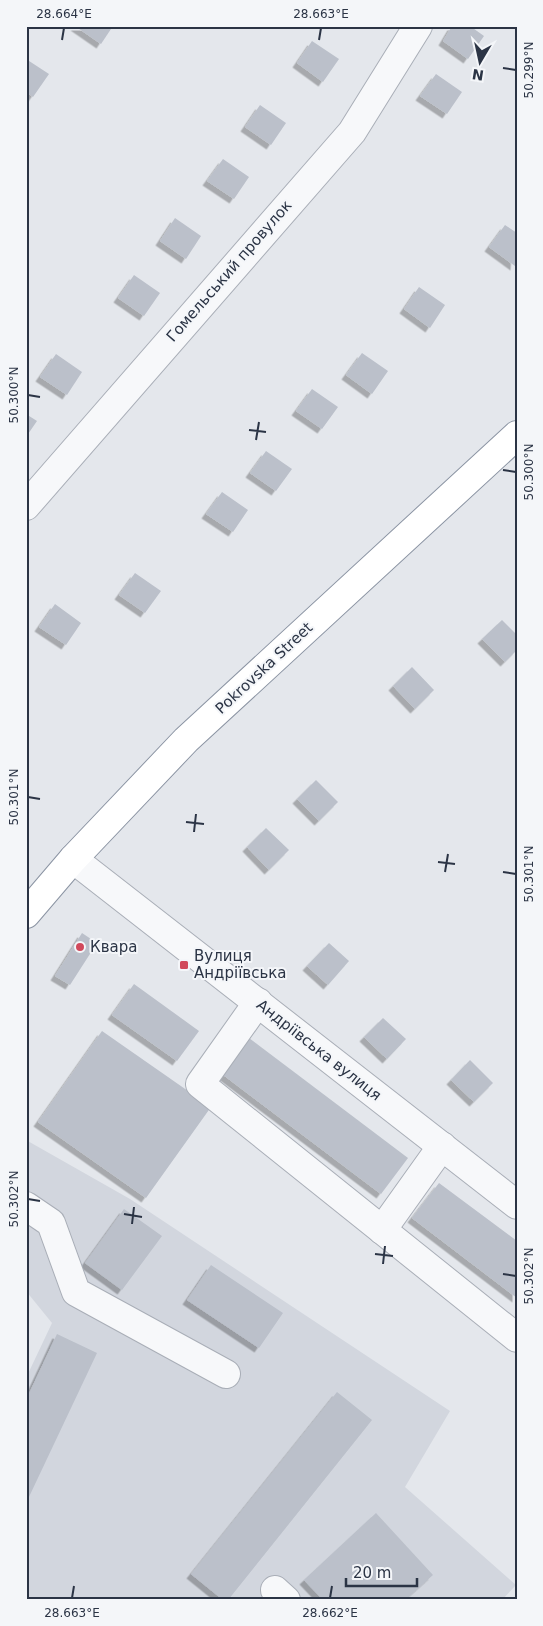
<svg xmlns="http://www.w3.org/2000/svg" width="543" height="1626" font-family="'DejaVu Sans',sans-serif">
  <style>
    .built { fill: #d2d6de }
    .building { fill: #bbc0ca; filter: url(#shadow) }
    .lines { fill: none; stroke-linecap: round; stroke-linejoin: round }
    .minor-casing { stroke: #a9aeb7; stroke-width: 30 }
    .highway-casing { stroke: #8b94a3; stroke-width: 30 }
    .minor { stroke: #f7f8fa; stroke-width: 28 }
    .highway { stroke: #fff; stroke-width: 28 }
    .ticks { fill: none; stroke: #2b3445; stroke-width: 2 }
    .poi-dot { fill: #d1495b; stroke: #f4f6f9; stroke-width: 2 }
    .labels { text-anchor: middle; dominant-baseline: central; stroke-width: 4; stroke-linejoin: round; paint-order: stroke }
    .street-label { font-size: 15px; fill: #2b3445; stroke: #f4f6f9 }
    .poi-label { font-size: 15px; fill: #2b3445; stroke: #f4f6f9; text-anchor: start }
    .neatline { fill: none; stroke: #2b3445; stroke-width: 2 }
    .ticks-label { font-size: 12px; text-anchor: middle; fill: #2b3445 }
  </style>
  <defs>
    <filter id="shadow"><feDropShadow dx="-4.5" dy="4.5" stdDeviation="0" flood-color="#0004"/></filter>
  </defs>
  <rect width="100%" height="100%" fill="#e4e7ec"/>
  <polygon class="built" points="26,1140 130,1199 450,1411 405,1487 516,1585 502,1600 26,1600 26,1378 52,1323 26,1291"/>
  <g class="building">
    <polygon points="75,26 113,26 101,44"/>
    <polygon points="452,26 470,26 484,36 468,59 443,41"/>
    <polygon points="312,41 339,59 323,82 297,63"/>
    <polygon points="26,59 49,74 33,97 26,92"/>
    <polygon points="436,74 462,92 447,114 420,96"/>
    <polygon points="260,105 286,123 271,145 245,127"/>
    <polygon points="223,159 249,177 234,199 207,181"/>
    <polygon points="175,218 201,236 186,259 160,241"/>
    <polygon points="505,225 517,233 515,266 489,247"/>
    <polygon points="134,275 160,293 144,316 118,298"/>
    <polygon points="419,287 445,305 430,328 404,309"/>
    <polygon points="362,353 388,371 372,394 346,375"/>
    <polygon points="56,354 82,372 67,395 40,377"/>
    <polygon points="312,389 338,407 322,429 296,411"/>
    <polygon points="26,414 37,421 26,437"/>
    <polygon points="266,451 292,469 276,491 250,473"/>
    <polygon points="222,492 248,510 233,532 206,514"/>
    <polygon points="135,573 161,591 145,613 119,595"/>
    <polygon points="55,604 81,623 66,645 39,627"/>
    <polygon points="502,620 517,635 517,650 505,662 482,639"/>
    <polygon points="412,667 434,690 415,709 393,686"/>
    <polygon points="316,780 338,802 319,821 297,799"/>
    <polygon points="266,828 289,850 269,870 247,847"/>
    <polygon points="82,933 97,943 70,985 55,976"/>
    <polygon points="329,943 349,961 328,985 307,966"/>
    <polygon points="134,984 199,1031 177,1061 112,1015"/>
    <polygon points="383,1018 406,1039 387,1059 364,1037"/>
    <polygon points="102,1031 211,1107 146,1198 38,1122"/>
    <polygon points="249,1038 408,1158 381,1194 222,1074"/>
    <polygon points="470,1060 493,1083 474,1102 451,1080"/>
    <polygon points="439,1183 517,1241 517,1298 412,1218"/>
    <polygon points="124,1209 162,1236 122,1290 85,1263"/>
    <polygon points="211,1265 283,1313 259,1348 187,1300"/>
    <polygon points="57,1334 97,1353 28,1499 26,1498 26,1400"/>
    <polygon points="337,1392 372,1420 228,1600 223,1600 191,1574"/>
    <polygon points="376,1513 433,1575 405,1600 323,1600 304,1580"/>
  </g>
  <g class="lines">
    <defs>
      <g id="minor">
        <polyline points="26,506 352,132 418,26"/>
        <polyline points="73,859 517,1205"/>
        <polyline points="258,1002 200,1084 517,1338"/>
        <polyline points="26,1206 51,1223 76,1292 226,1374"/>
        <polyline points="382,1230 442,1146"/>
        <polyline points="275,1590 286,1600"/>
      </g>
      <polyline id="highway" points="26,914 73,859 186,740 517,435"/>
    </defs>
    <use href="#minor" class="minor-casing"/>
    <use href="#highway" class="highway-casing"/>
    <use href="#minor" class="minor"/>
    <use href="#highway" class="highway"/>
  </g>
  <path class="ticks" d="M62 40 64 28M319 40 321 28M503 68 516 70M28 395 40 397M249 430 266 432M256 440 259 422M503 470 516 472M28 797 40 799M186 822 204 824M194 832 196 814M438 862 455 864M445 872 448 854M503 872 516 874M28 1199 40 1201M124 1214 142 1217M132 1224 134 1207M375 1254 393 1256M383 1264 385 1246M503 1274 516 1276M72 1598 74 1586M330 1598 332 1586"/>
  <g class="poi-dot">
    <circle cx="80" cy="947" r="5"/>
    <rect x="179" y="960" width="10" height="10" rx="2.5"/>
  </g>
  <g class="labels">
    <g class="street-label">
      <text transform="translate(229 271) rotate(-49)">Гомельський провулок</text>
      <text transform="translate(264 668) rotate(-43)">Pokrovska Street</text>
      <text transform="translate(319 1050) rotate(38)">Андріївська вулиця</text>
    </g>
    <g class="poi-label">
      <text x="90" y="947">Квара</text>
      <text x="194" y="956">Вулиця<tspan x="194" dy="17">Андріївська</tspan></text>
    </g>
  </g>
  <rect width="543" height="1626" fill="none" stroke="#f4f6f9" stroke-width="55"/>
  <g transform="translate(480 62) rotate(189)" stroke="#f4f6f9" stroke-width="4" paint-order="stroke">
  <path d="M0-4L9 19L0 12L-9 19Z" fill="#2b3445"/>
  <text y="-8" font-size="14" font-weight="bold" text-anchor="middle" fill="#2b3445">N</text>
  </g>
  <path d="M346 1578v8h71v-8" fill="none" stroke="#2b3445" stroke-width="2.5"/>
  <text x="353" y="1578" font-size="15" fill="#2b3445" stroke="#f4f6f9" stroke-width="4" paint-order="stroke">20 m</text>
  <rect x="28" y="28" width="488" height="1570" class="neatline"/>
  <g class="ticks-label">
    <text x="64" y="18">28.664°E</text>
    <text x="321" y="18">28.663°E</text>
    <text transform="translate(529 70) rotate(-90)" y="4">50.299°N</text>
    <text transform="translate(14 395) rotate(-90)" y="4">50.300°N</text>
    <text transform="translate(529 472) rotate(-90)" y="4">50.300°N</text>
    <text transform="translate(14 797) rotate(-90)" y="4">50.301°N</text>
    <text transform="translate(529 874) rotate(-90)" y="4">50.301°N</text>
    <text transform="translate(14 1199) rotate(-90)" y="4">50.302°N</text>
    <text transform="translate(529 1276) rotate(-90)" y="4">50.302°N</text>
    <text x="72" y="1617">28.663°E</text>
    <text x="330" y="1617">28.662°E</text>
  </g>
</svg>
